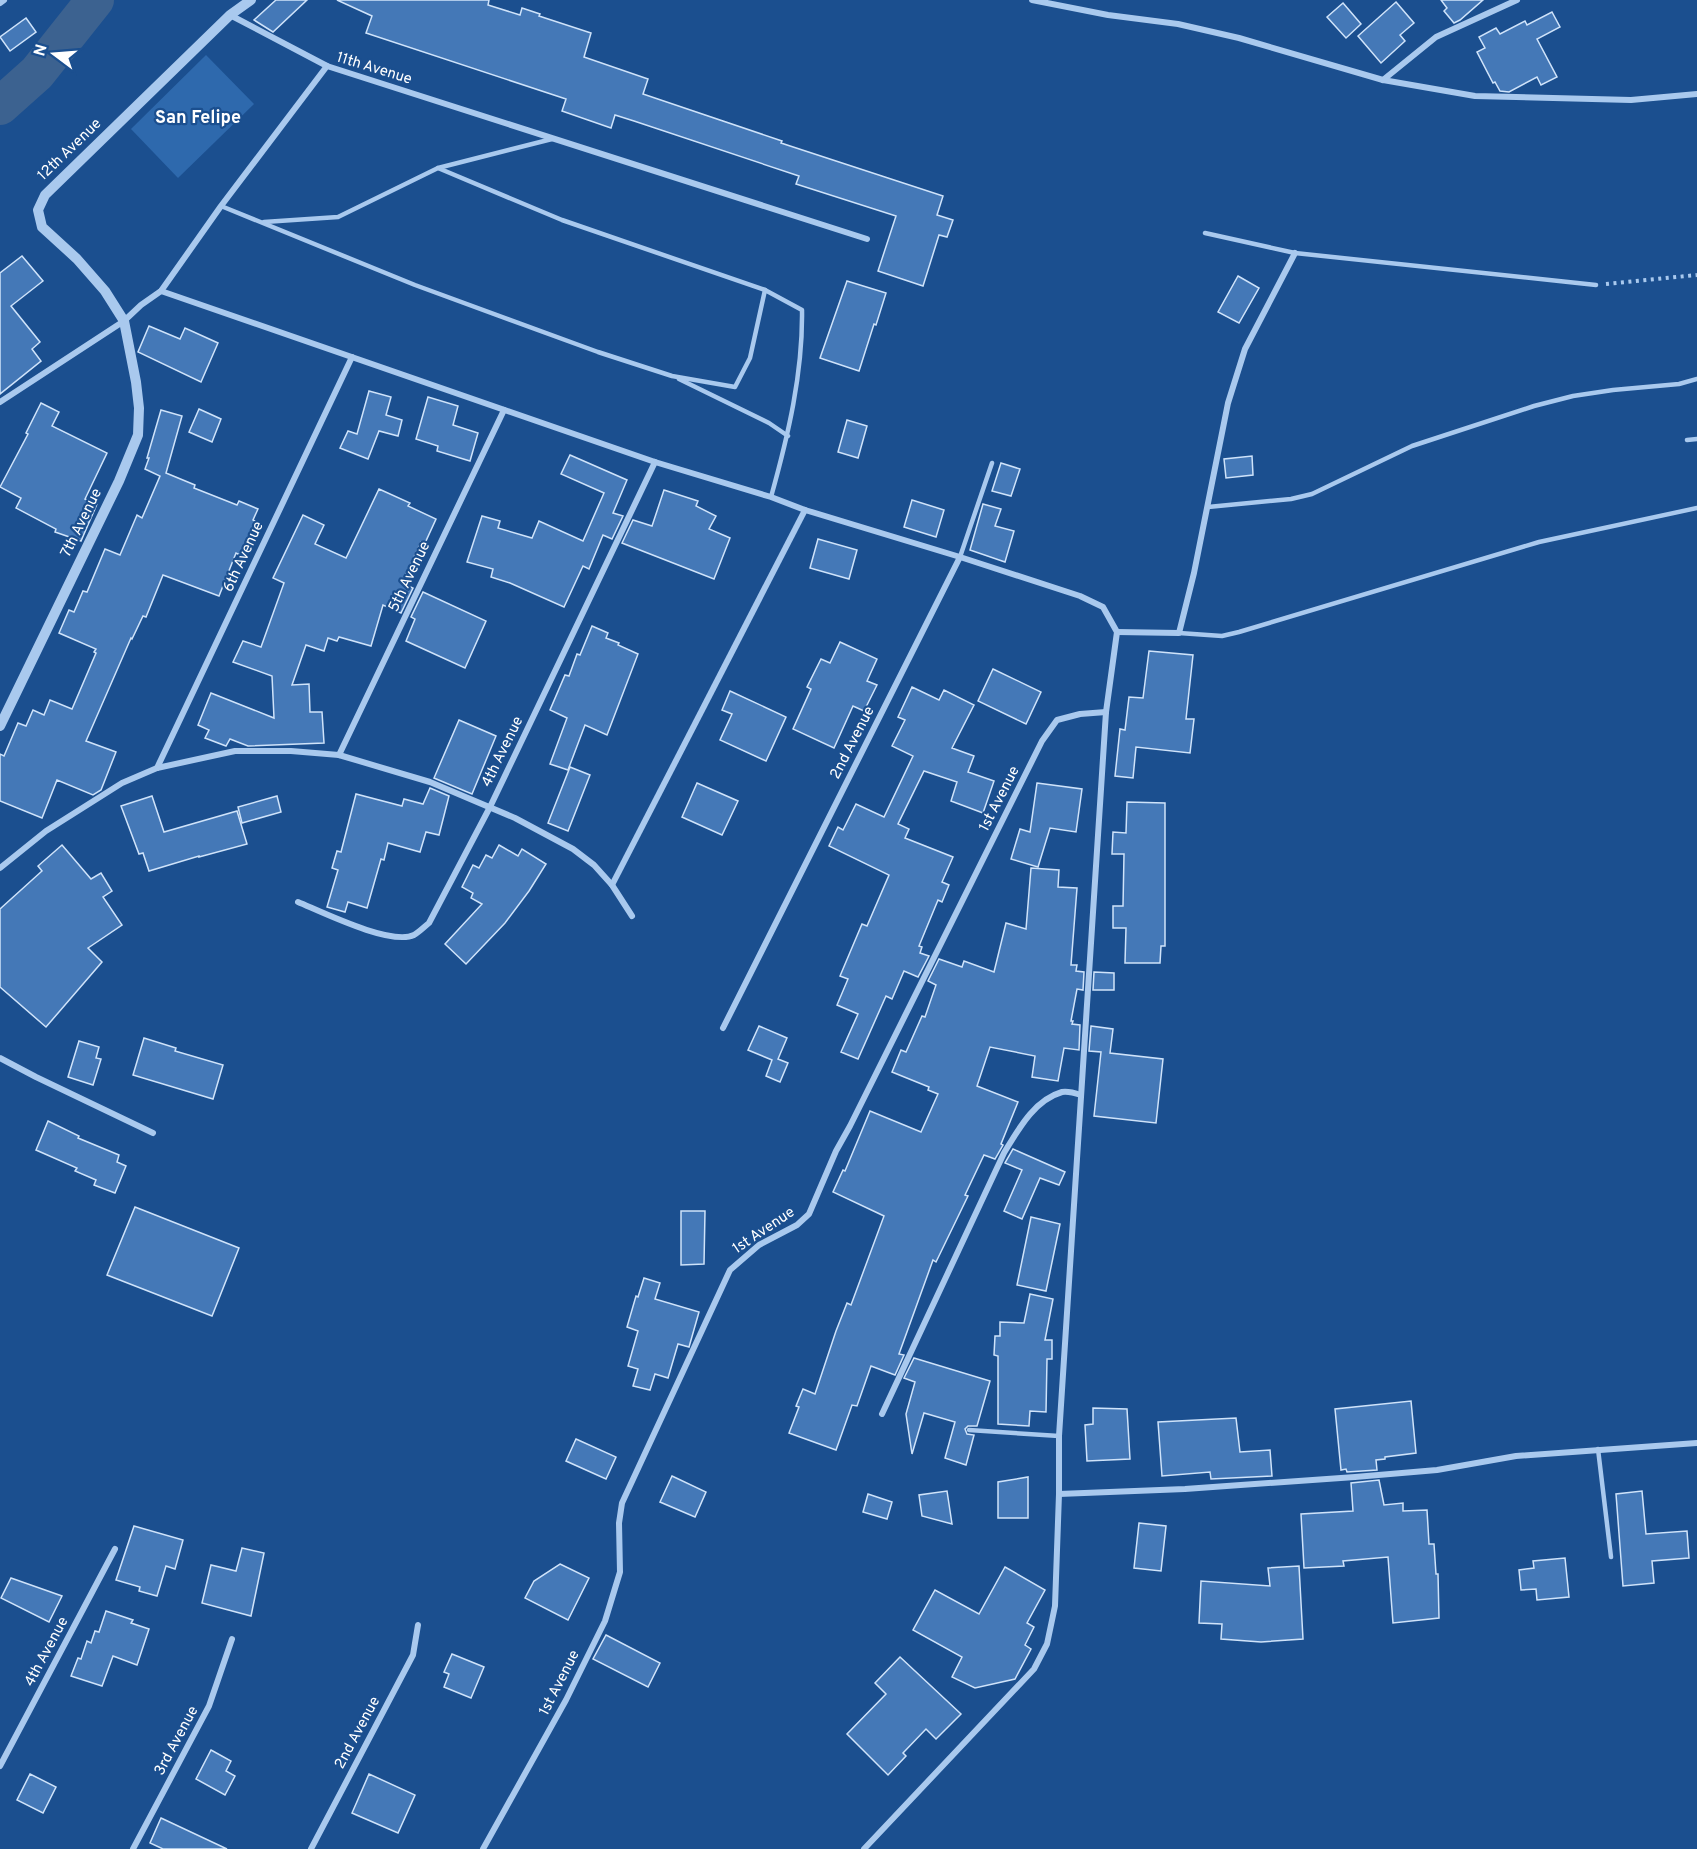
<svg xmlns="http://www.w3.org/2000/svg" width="1697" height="1849" font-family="Overpass,sans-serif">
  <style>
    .green { fill: #2e69ad }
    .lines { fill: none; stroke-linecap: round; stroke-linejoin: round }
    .river { stroke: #3c6290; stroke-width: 38 }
    .building { fill: #4478b7; stroke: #cfe3fa; stroke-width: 1.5 }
    .path { stroke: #a9c9ee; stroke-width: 4; stroke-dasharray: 3 4.5; stroke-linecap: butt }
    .service { stroke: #a9c9ee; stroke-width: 4.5 }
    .minor { stroke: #a9c9ee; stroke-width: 6 }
    .tertiary { stroke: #a9c9ee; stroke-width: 10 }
    .labels { text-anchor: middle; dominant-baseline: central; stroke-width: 4.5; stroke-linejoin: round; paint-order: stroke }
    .street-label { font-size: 15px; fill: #fff; stroke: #1b4f8f }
    .quarter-label { font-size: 18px; font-weight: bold; fill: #fff; stroke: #1b4f8f }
  </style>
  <rect width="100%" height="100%" fill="#1b4f8f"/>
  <polygon class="green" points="206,55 254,104 178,178 131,129"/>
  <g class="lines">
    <polyline class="river" points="0,106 37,73 95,0"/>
  </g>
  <g class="building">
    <polygon points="276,0 307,0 273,32 254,20"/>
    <polygon points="337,0 489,0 488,5 520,15 522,8 540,14 539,16 591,33 584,57 648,79 643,94 782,141 781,143 943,196 937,215 953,220 947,237 939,235 923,286 878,271 896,216 796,184 799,176 634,121 615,115 611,128 562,111 566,99 366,33 372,16"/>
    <polygon points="1441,0 1483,0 1460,20 1454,23 1444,11 1447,8"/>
    <polygon points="1396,2 1414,23 1400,35 1405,41 1381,63 1358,36"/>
    <polygon points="1343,3 1361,24 1346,38 1327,17"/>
    <polygon points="1552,12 1560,27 1537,39 1557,77 1541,85 1537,77 1509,92 1500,91 1495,82 1493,83 1477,52 1485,48 1479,37 1496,28 1500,34 1525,21 1527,25"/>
    <polygon points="26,18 36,32 10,51 0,37"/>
    <polygon points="22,256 43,281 11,306 40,342 32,349 41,361 0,394 0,273"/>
    <polygon points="1238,276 1259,288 1239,323 1218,312"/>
    <polygon points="847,281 886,293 876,325 874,324 859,371 820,358"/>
    <polygon points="149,326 180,339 185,328 218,343 201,382 138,352"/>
    <polygon points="369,391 391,397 386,415 402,420 398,436 379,431 368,459 340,448 348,431 357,434"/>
    <polygon points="428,397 458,406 453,425 478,433 470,461 437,451 438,446 416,439"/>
    <polygon points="41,403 59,412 52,426 107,453 85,499 97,504 81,541 55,532 56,529 16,508 21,498 0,487 28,434 26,433"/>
    <polygon points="199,409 221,419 212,442 189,432"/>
    <polygon points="161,410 182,416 166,473 195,485 194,488 237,505 239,501 258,509 253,520 255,521 242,556 236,553 219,596 163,575 146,617 143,616 132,639 131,638 86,741 116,752 101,790 93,795 57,780 42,818 0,801 0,754 4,756 18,723 26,726 33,710 44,715 50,700 72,709 96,653 94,652 96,649 59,633 69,610 74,612 83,591 87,592 105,549 120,555 137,515 142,518 160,476 145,469 149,458 147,458"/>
    <polygon points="847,420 867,426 858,458 838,452"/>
    <polygon points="570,455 627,480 613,513 623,516 612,539 603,535 589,569 583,566 564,607 510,583 491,577 493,569 467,562 482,516 500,521 498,528 532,538 539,521 583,541 604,493 561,474"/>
    <polygon points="1252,456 1253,475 1226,478 1224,459"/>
    <polygon points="1001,463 1020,469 1011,496 992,491"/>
    <polygon points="379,489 410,503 408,506 436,519 425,543 421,542 402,583 413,588 401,613 383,605 371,646 339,637 337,641 328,638 324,651 306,645 292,685 309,684 310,712 322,712 324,743 248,746 230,739 226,746 205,738 209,730 198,725 211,693 274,718 272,676 233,662 243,641 261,647 284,583 273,578 303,515 324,525 315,544 346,558"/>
    <polygon points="664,490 698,501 696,506 716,516 709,529 730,538 714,579 622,543 633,520 652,526"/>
    <polygon points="912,500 944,510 936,537 904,527"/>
    <polygon points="983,504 1001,509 995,526 1014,531 1005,562 970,550"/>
    <polygon points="818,539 857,550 849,579 810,568"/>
    <polygon points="423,592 486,621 465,668 406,641 415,619 411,617"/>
    <polygon points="592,626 608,633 606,638 619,643 618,645 638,654 607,735 585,725 568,770 550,764 567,718 550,710 565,675 569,676 577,654 580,655"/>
    <polygon points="840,642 877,659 867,681 877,685 864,711 853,706 834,748 793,729 811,689 807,687 821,659 830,663"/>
    <polygon points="1149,651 1193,655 1186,719 1194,719 1190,753 1136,747 1133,778 1115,776 1120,729 1125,730 1129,697 1143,698"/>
    <polygon points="993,669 1041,692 1026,724 978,701"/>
    <polygon points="912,687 939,700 944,690 974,705 952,748 974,756 968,772 994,781 983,813 951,801 957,782 924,771 898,824 909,829 905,838 953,857 942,882 949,885 942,902 938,900 919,946 922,947 920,953 929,956 918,977 904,971 892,999 886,996 858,1059 841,1052 858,1014 837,1005 848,979 840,976 862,924 867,926 889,875 829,846 838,827 843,830 856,804 884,817 913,756 892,746 905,720 898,717"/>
    <polygon points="730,691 786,717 766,761 720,740 732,714 722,710"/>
    <polygon points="459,720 496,736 472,794 434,778"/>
    <polygon points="570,767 590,775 568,831 548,823"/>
    <polygon points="697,783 738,801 722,835 682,817"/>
    <polygon points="1037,783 1082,789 1076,832 1050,828 1038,867 1011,859 1020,829 1030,832"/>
    <polygon points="430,788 449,796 439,835 426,832 420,852 388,843 384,860 381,859 367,908 348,902 345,912 327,907 338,870 332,868 337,851 341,852 356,794 402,806 404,799 423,804"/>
    <polygon points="152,796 164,832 237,811 247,844 199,857 199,856 149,871 143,853 139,854 121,806"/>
    <polygon points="277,796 281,812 242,823 238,807"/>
    <polygon points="1127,802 1165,803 1165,946 1161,946 1160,963 1125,963 1126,928 1113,928 1113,906 1123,906 1124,854 1112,854 1113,832 1126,833"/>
    <polygon points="62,845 91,879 101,873 112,891 103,897 122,925 88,948 102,962 46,1027 0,987 0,909 42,871 38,866"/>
    <polygon points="499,845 518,856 522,849 546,864 529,891 505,923 466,964 445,944 482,904 471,898 473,893 462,887 473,865 479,868 486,855 492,858"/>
    <polygon points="1031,868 1059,870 1058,887 1077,888 1071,965 1077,965 1076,971 1084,972 1083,990 1077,989 1071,1021 1073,1021 1072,1024 1080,1025 1079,1050 1064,1048 1058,1081 1032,1077 1035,1056 990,1047 977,1086 1018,1102 1001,1144 1003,1145 995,1159 984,1155 965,1195 968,1196 936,1262 933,1260 899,1354 904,1355 895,1375 871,1366 857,1406 852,1405 836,1450 789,1433 799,1407 796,1406 803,1389 815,1394 836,1331 847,1303 851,1305 884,1216 833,1192 843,1170 845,1171 870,1111 921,1132 938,1094 928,1090 929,1087 892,1072 901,1050 906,1052 922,1016 925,1017 936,985 928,981 939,959 962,967 964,961 994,972 1006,923 1026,929"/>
    <polygon points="1094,972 1114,973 1114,990 1093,990"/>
    <polygon points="759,1026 787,1038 778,1059 788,1063 780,1082 766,1076 772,1060 748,1050"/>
    <polygon points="1091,1026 1113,1029 1110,1053 1163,1059 1156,1123 1094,1116 1101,1052 1089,1051"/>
    <polygon points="144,1038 176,1048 175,1051 223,1065 213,1099 133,1075"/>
    <polygon points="79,1041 99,1047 96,1058 101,1059 93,1085 68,1077"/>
    <polygon points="48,1121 79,1136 78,1138 119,1155 117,1162 126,1166 115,1193 94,1185 96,1180 75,1171 77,1168 36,1150"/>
    <polygon points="1013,1149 1065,1172 1059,1185 1040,1178 1022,1219 1004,1211 1022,1170 1005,1163"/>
    <polygon points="135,1207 239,1248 212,1316 107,1275"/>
    <polygon points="681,1211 705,1211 704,1264 681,1265"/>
    <polygon points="1031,1217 1060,1224 1046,1291 1017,1285"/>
    <polygon points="644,1278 660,1283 655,1299 699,1312 689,1347 678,1344 668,1378 655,1374 650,1390 633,1386 638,1369 628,1366 638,1331 627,1327 636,1296 638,1297"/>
    <polygon points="1030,1294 1053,1299 1045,1340 1052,1340 1052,1359 1047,1359 1046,1412 1030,1411 1029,1426 998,1424 998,1356 994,1355 995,1336 1000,1336 1000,1322 1024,1323"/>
    <polygon points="914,1358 990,1381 977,1426 968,1426 965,1429 967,1434 974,1435 966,1465 945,1458 955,1422 924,1413 912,1454 906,1414 915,1382 904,1378"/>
    <polygon points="1411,1401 1416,1453 1385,1457 1385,1459 1376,1460 1377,1470 1347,1472 1346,1469 1341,1470 1335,1409"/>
    <polygon points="1093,1408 1127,1409 1130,1459 1087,1461 1085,1425 1093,1424"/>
    <polygon points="1236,1418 1240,1452 1270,1450 1272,1476 1211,1479 1210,1472 1162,1476 1158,1422"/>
    <polygon points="576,1439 616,1457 606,1479 566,1461"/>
    <polygon points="672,1476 706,1492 695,1517 660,1502"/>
    <polygon points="1028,1477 1028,1518 998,1518 998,1482"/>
    <polygon points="1379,1480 1384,1505 1403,1503 1403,1511 1427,1510 1429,1544 1434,1544 1436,1574 1438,1574 1439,1618 1393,1623 1388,1557 1343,1561 1344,1566 1304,1568 1301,1514 1353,1511 1351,1483"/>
    <polygon points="947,1491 952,1524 922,1516 919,1495"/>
    <polygon points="1642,1491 1646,1534 1687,1531 1689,1558 1652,1561 1654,1583 1623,1586 1616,1494"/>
    <polygon points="868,1494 892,1502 887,1519 863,1512"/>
    <polygon points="1139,1523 1166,1526 1161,1571 1134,1568"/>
    <polygon points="134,1526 183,1540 175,1569 166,1566 157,1596 139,1591 140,1587 116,1580"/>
    <polygon points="242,1548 264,1553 251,1616 202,1603 211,1565 236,1571"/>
    <polygon points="1565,1558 1569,1597 1537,1600 1536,1589 1521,1590 1519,1570 1534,1568 1533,1561"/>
    <polygon points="560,1564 589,1578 568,1620 525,1598 534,1581"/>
    <polygon points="1299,1566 1303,1639 1261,1642 1221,1639 1222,1624 1199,1623 1201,1581 1270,1586 1268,1568"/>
    <polygon points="1005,1567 1045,1590 1027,1623 1034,1627 1025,1645 1031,1649 1015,1679 975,1688 952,1677 962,1657 913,1630 935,1590 979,1614"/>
    <polygon points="11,1578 62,1596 49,1622 1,1598"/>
    <polygon points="106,1611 133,1620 131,1623 149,1629 137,1665 113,1656 102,1686 71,1676 78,1658 81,1659 87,1641 91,1643 95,1631 99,1632"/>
    <polygon points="606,1635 660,1663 648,1687 593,1659"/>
    <polygon points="452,1654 484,1667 471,1698 444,1687 449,1674 444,1672"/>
    <polygon points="900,1657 961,1714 936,1739 926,1729 903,1753 906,1756 888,1775 847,1734 886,1694 875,1683"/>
    <polygon points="211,1750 231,1761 226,1771 235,1776 225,1795 196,1779"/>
    <polygon points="30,1774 56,1787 43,1813 17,1800"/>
    <polygon points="369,1774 415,1795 398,1833 352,1813"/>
    <polygon points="161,1818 227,1849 163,1849 150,1843"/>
  </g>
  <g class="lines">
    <polyline class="path" points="1606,284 1697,275"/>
    <g class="service">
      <polyline points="438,168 562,220 765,290"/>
      <path d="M221 206 415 285 598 352 672 376 735 387 750 358 765 290 802 310C803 373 788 436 771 497"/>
      <polyline points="264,222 338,217 438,168 552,139"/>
      <polyline points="1205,233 1295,253 1596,285"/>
      <polyline points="679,379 769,423 788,436"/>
      <polyline points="1687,440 1697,439"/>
      <polyline points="1208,507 1291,499 1312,494 1412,446 1534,406 1573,396 1613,390 1679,384 1697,379"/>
      <polyline points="960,557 992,463"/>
      <polyline points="1179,633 1222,636 1239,632 1539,542 1697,508"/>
      <polyline points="969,1430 1059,1436"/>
      <polyline points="1598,1449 1611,1557"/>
    </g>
    <g class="minor">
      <polyline points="1032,0 1108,15 1178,24 1239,38 1383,80 1475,96 1631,100 1697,94"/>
      <polyline points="0,3 4,0"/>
      <polyline points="230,15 327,66 867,239"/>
      <polyline points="1383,80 1436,37 1517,0"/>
      <polyline points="161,291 655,462 771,497 805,510 960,557 1080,596 1103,607 1117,632 1106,712 1059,1436 1059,1494 1055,1606 1047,1644 1034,1669 864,1849"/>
      <polyline points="0,402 124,321 141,305 161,291 221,206 327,66"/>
      <polyline points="1117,632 1179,633 1194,573 1228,403 1245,349 1295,253"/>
      <polyline points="339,755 504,410"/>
      <polyline points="157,768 352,357"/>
      <polyline points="0,868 46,831 122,783 157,768 235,751 291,751 339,755 430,782 515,818 573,849 594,865 612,885 632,916"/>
      <polyline points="612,885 805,510"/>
      <path d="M298 902C322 912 391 946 414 935 419 932 424 927 429 923L490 807 655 462"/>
      <polyline points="723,1028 960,557"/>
      <polyline points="0,1058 36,1077 153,1133"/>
      <path d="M882 1414 1004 1153C1018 1130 1034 1100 1062 1092 1068 1091 1075 1093 1081 1095"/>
      <polyline points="1059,1494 1185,1489 1355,1477 1437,1470 1516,1456 1697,1443"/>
      <polyline points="0,1766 115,1549"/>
      <polyline points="133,1849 209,1706 232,1639"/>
      <polyline points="311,1849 413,1655 418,1625"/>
      <polyline points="483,1849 566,1700 605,1621 620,1572 619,1523 622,1503 730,1270 759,1245 797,1225 809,1214 836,1151 850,1126 1042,741 1057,720 1080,714 1106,712"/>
    </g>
    <polyline class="tertiary" points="0,726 119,481 138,435 139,408 136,382 124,321 105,291 77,259 42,227 38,210 45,195 230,15 251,0"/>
  </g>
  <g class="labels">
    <g class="street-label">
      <text transform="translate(374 69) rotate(17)">11th Avenue</text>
      <text transform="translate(70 150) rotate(-44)">12th Avenue</text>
      <text transform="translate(82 523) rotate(-64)">7th Avenue</text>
      <text transform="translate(244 557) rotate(-65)">6th Avenue</text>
      <text transform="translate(410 577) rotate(-64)">5th Avenue</text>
      <text transform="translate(853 743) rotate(-63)">2nd Avenue</text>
      <text transform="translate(503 752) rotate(-64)">4th Avenue</text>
      <text transform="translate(1000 799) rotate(-63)">1st Avenue</text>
      <text transform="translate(764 1231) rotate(-34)">1st Avenue</text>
      <text transform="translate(47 1652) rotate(-62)">4th Avenue</text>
      <text transform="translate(560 1683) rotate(-63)">1st Avenue</text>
      <text transform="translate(358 1733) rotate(-62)">2nd Avenue</text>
      <text transform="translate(177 1741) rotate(-62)">3rd Avenue</text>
    </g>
    <g class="quarter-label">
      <text x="198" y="118">San Felipe</text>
    </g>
  </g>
  <g transform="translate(54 54) rotate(286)" stroke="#1b4f8f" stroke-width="4.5" paint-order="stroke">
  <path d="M0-4.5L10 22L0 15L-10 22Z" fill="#ffffff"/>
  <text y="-9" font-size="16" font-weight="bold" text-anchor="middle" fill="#ffffff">N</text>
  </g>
</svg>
